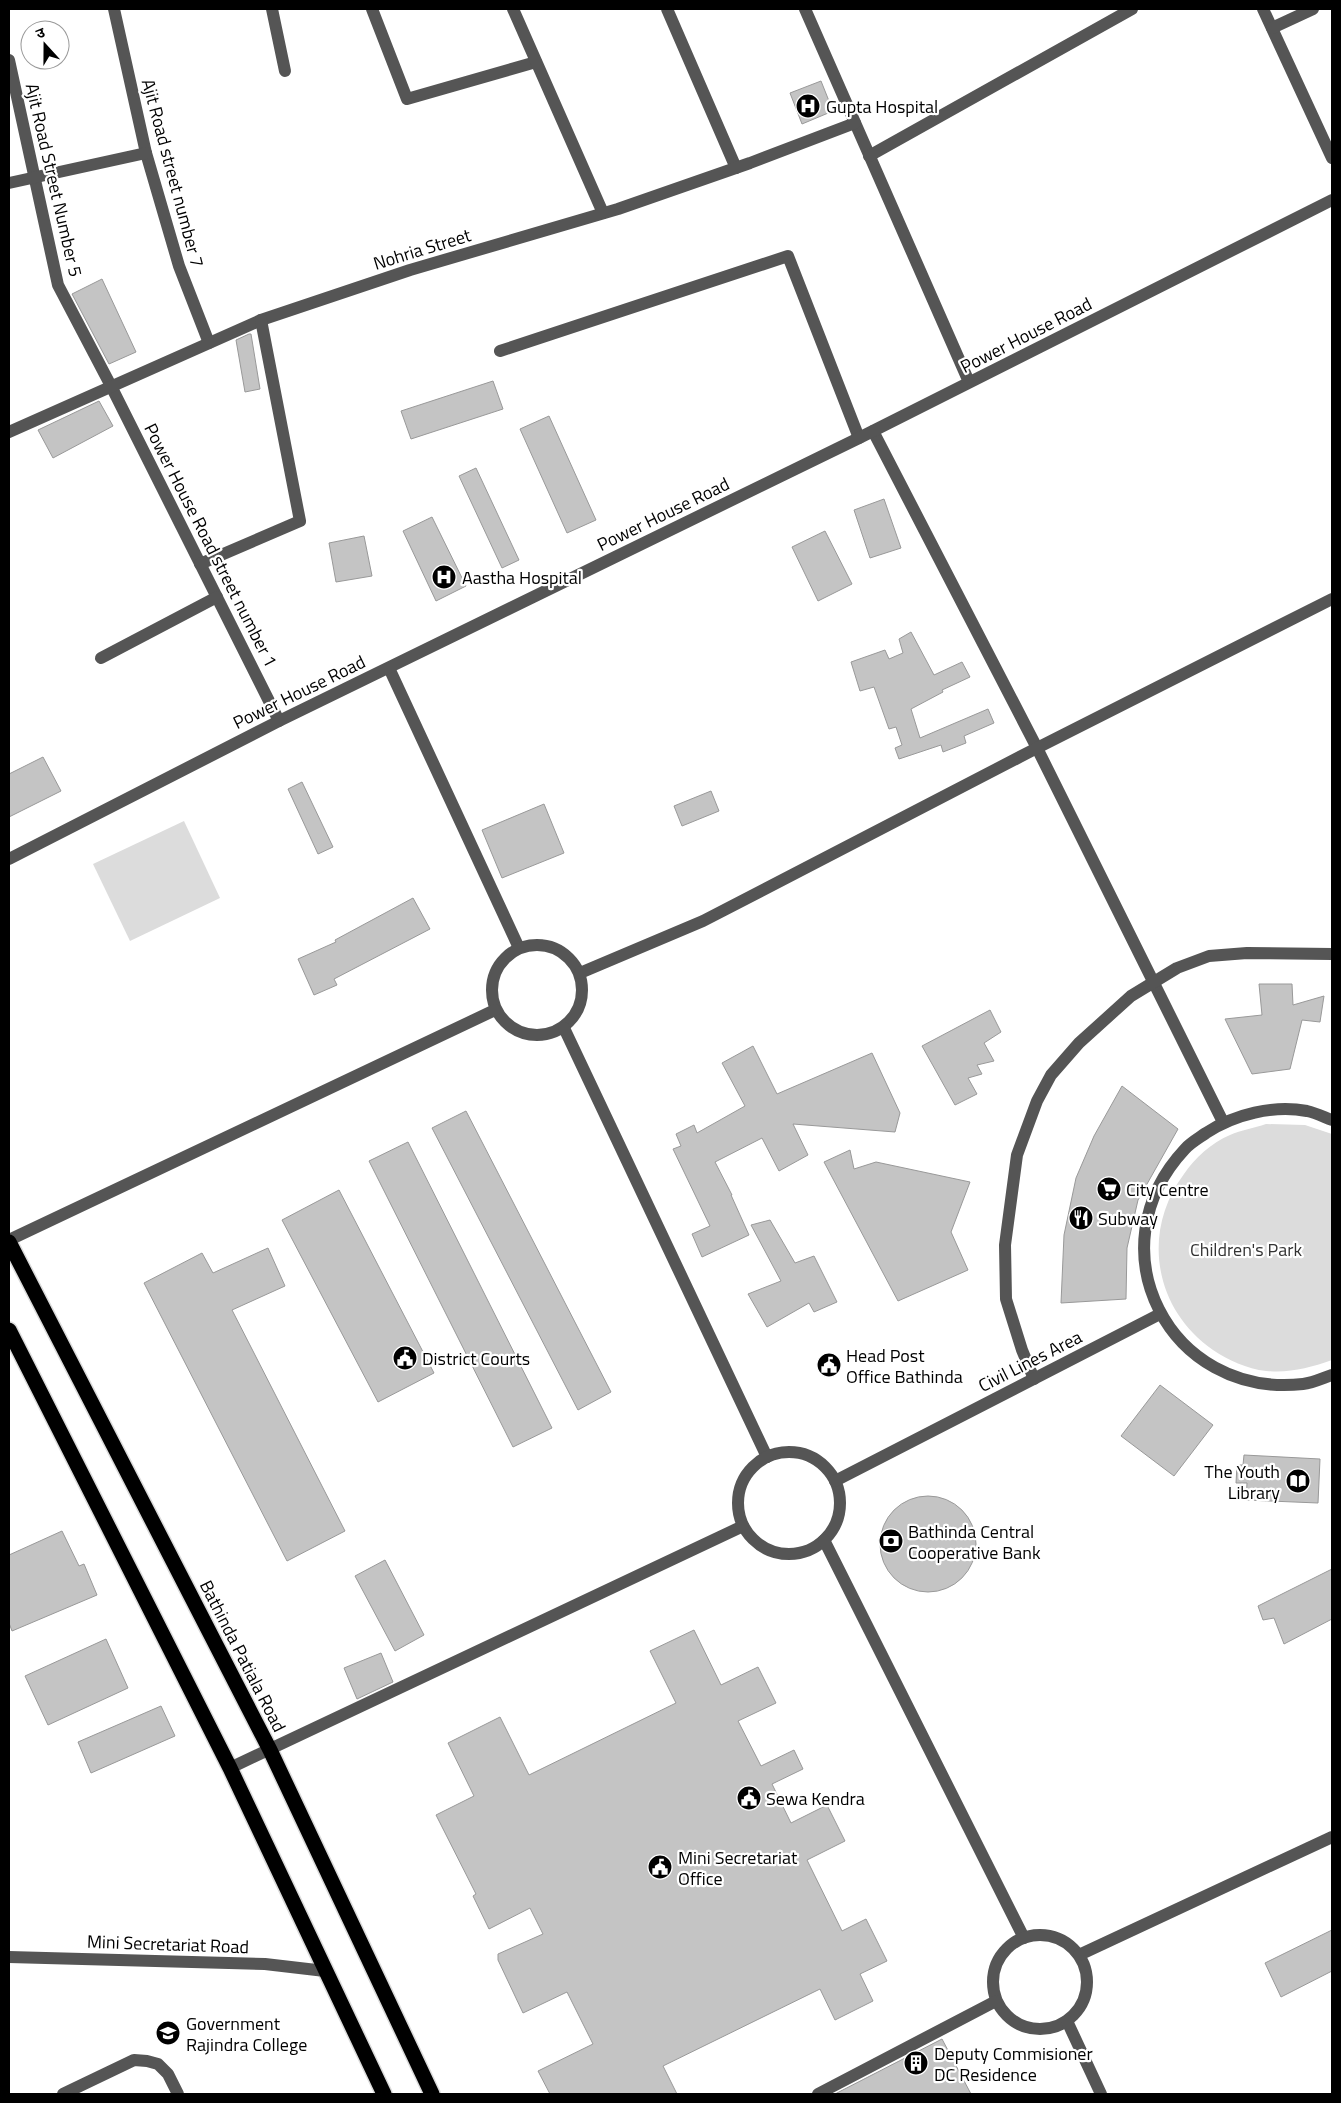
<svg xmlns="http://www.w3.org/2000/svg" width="1341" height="2103" font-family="'Titillium Web','Noto Sans Devanagari',sans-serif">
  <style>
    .green { fill: #dcdcdc }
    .building { fill: #c4c4c4; stroke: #999 }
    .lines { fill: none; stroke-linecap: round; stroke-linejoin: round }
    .highway-casing { stroke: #dbdbdb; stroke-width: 18 }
    .minor { stroke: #555; stroke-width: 12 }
    .highway { stroke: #000; stroke-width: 15 }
    .labels { text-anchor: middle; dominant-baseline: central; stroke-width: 4.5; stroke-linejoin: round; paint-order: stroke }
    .poi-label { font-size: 18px; fill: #000; stroke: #fff; text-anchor: start }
    .street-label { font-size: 18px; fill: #000; stroke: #fff }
    .park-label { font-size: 18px; fill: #333; stroke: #fff }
  </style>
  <rect width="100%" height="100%" fill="#fff"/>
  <g class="green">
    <polygon points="184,821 220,898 130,941 93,864"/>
    <path d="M1266 1124 1305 1125 1332 1134V1360C1309 1368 1291 1373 1266 1371 1247 1369 1228 1360 1213 1350 1154 1309 1141 1232 1184 1174 1195 1158 1211 1143 1230 1135 1241 1130 1254 1128 1266 1124Z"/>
  </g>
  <g class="building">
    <polygon points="821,81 833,111 802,124 790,93"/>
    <polygon points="102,279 136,352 109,364 72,294"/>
    <polygon points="249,334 251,334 260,389 245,392 236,340"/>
    <polygon points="493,381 503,409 411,439 401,411"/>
    <polygon points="99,401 113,426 53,458 38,430"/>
    <polygon points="549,416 596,520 567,533 520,429"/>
    <polygon points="476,468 519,560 502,568 459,476"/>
    <polygon points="884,499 901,548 870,558 854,510"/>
    <polygon points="432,517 466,586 436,601 403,531"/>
    <polygon points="825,531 852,584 818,601 792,547"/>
    <polygon points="364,536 372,576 336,582 329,543"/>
    <polygon points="911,632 934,675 962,662 970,677 942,690 943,692 911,709 920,738 988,709 994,723 964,736 966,743 943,752 941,745 899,759 895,748 902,745 896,727 889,729 874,687 860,691 851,662 885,650 889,659 903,653 899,639"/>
    <polygon points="43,757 61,791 9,817 9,774"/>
    <polygon points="302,782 333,847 318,854 288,789"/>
    <polygon points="711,791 719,811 682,826 674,806"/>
    <polygon points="544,804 564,853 502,878 482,830"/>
    <polygon points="413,898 430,929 334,979 337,985 314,995 298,959 336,942 335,940"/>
    <polygon points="1259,984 1292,984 1293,1005 1324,996 1320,1022 1302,1020 1290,1069 1252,1074 1225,1019 1262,1015"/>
    <polygon points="990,1010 1001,1032 984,1043 994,1061 977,1065 982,1074 968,1078 977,1094 955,1105 922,1046"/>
    <polygon points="753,1046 777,1094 872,1053 900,1113 895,1132 793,1124 808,1155 779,1171 762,1138 715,1162 732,1195 731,1195 749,1235 702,1257 692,1234 710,1226 673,1149 681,1146 676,1134 694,1125 697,1133 745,1106 722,1063"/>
    <polygon points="1122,1086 1178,1129 1138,1200 1127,1248 1126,1299 1061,1303 1064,1235 1076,1178 1094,1136"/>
    <polygon points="466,1111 611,1392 578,1410 432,1128"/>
    <polygon points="408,1142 552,1428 513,1447 369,1161"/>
    <polygon points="850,1150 854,1169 876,1162 970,1182 951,1232 968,1270 898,1301 824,1162"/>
    <polygon points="339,1190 434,1373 378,1402 282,1220"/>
    <polygon points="770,1220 795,1263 814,1256 837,1302 814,1312 809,1303 767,1327 748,1294 781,1281 751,1225"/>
    <polygon points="268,1248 285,1286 232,1310 345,1531 287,1561 144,1283 202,1253 213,1273"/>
    <polygon points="1160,1385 1213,1425 1174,1476 1121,1436"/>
    <polygon points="1244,1455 1320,1459 1318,1503 1246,1500 1247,1483 1236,1483 1237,1465 1243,1465"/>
    <circle cx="928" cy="1544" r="48"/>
    <polygon points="62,1531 79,1566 84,1564 97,1595 12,1631 9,1623 9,1555"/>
    <polygon points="385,1560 424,1635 395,1651 355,1576"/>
    <polygon points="1332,1569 1332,1619 1284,1644 1274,1618 1263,1620 1258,1606"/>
    <polygon points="694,1630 721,1685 758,1667 776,1703 738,1721 761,1766 794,1750 803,1769 772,1784 791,1823 827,1805 845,1841 807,1860 842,1931 866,1919 887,1961 860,1974 873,2001 835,2020 820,1989 663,2066 677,2094 550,2094 538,2071 593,2044 567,1992 523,2013 498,1960 498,1954 543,1934 530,1908 489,1929 473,1896 476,1894 436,1815 474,1796 448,1743 500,1717 529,1775 676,1703 650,1651"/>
    <polygon points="106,1639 128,1688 48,1725 25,1676"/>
    <polygon points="381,1653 393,1682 357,1699 344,1668"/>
    <polygon points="161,1706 175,1736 91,1773 78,1742"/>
    <polygon points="1332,1930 1332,1971 1281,1997 1265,1963"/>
    <polygon points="942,2039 971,2094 835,2094"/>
  </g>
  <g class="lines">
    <defs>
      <g id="highway">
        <polyline points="9,1242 270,1750 432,2094"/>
        <polyline points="9,1330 230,1768 384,2094"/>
      </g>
    </defs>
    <use href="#highway" class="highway-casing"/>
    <g class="minor">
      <polyline points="114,9 146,153 179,266 209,343"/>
      <polyline points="272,9 285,71"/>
      <polyline points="372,9 407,99 536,62"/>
      <polyline points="513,9 603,213"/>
      <polyline points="667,9 736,168"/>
      <polyline points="805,9 969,382"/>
      <polyline points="1263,9 1332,158"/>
      <polyline points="1272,28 1313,9"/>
      <polyline points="9,60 58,285 111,386 279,721"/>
      <polyline points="869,156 1132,9"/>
      <polyline points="9,183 146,153"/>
      <polyline points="500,351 788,256 859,438"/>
      <polyline points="873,431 1037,748 1223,1122"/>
      <polyline points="9,432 261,320 410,270 618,209 750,163 855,123"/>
      <polyline points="200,564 300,521 261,320"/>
      <polyline points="101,658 217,597"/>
      <polyline points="389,668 519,948"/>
      <polyline points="9,859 279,721 859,438 1332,200"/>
      <circle cx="537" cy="990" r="45"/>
      <polyline points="580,973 703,921 1037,748 1332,599"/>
      <polyline points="564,1028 767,1457"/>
      <path d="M1332 1120C1324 1117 1316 1113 1307 1111 1273 1105 1235 1114 1206 1133 1199 1138 1190 1143 1185 1149 1092 1248 1169 1399 1303 1384 1313 1383 1323 1378 1332 1375"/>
      <polyline points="9,1240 495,1010"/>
      <polyline points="1034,1379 1022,1350 1006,1299 1005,1245 1017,1155 1037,1101 1051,1075 1079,1043 1131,996 1177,968 1209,956 1247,953 1332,954"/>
      <circle cx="789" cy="1503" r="51"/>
      <polyline points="835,1481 1160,1314"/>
      <polyline points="824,1540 1024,1938"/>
      <polyline points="230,1768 743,1526"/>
      <circle cx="1040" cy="1982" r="47"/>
      <polyline points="1079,1955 1332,1837"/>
      <polyline points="9,1957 265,1964 325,1971"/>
      <polyline points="1067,2021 1101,2094"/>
      <polyline points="63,2094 134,2060 147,2061 158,2064 168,2074 178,2094"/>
      <polyline points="818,2094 996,2001"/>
    </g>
    <use href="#highway" class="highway"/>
  </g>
  <defs>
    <symbol id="hospital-disc" viewBox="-11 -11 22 22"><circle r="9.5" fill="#000" stroke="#fff"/><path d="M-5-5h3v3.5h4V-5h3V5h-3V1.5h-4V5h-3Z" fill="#fff"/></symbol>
    <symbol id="supermarket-disc" viewBox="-11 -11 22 22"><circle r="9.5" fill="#000" stroke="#fff"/><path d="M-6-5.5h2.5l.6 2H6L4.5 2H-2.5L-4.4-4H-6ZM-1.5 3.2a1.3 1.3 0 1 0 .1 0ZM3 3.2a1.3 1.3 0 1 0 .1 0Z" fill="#fff"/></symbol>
    <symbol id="restaurant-disc" viewBox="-11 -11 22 22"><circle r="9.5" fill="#000" stroke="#fff"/><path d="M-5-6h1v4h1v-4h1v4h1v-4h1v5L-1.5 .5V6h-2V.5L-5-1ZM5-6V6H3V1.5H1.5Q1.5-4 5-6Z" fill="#fff"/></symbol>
    <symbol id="civic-disc" viewBox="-11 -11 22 22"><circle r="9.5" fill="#000" stroke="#fff"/><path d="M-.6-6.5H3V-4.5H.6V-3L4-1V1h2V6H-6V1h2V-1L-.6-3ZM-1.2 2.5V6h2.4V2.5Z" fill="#fff"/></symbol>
    <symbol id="library-disc" viewBox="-11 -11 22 22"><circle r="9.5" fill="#000" stroke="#fff"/><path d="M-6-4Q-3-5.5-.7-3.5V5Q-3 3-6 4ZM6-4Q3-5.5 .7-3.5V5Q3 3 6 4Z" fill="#fff"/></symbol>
    <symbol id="bank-disc" viewBox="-11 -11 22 22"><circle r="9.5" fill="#000" stroke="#fff"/><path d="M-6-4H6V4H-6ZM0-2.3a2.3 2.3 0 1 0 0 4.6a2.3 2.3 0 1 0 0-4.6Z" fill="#fff"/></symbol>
    <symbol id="university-disc" viewBox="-11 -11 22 22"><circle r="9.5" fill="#000" stroke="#fff"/><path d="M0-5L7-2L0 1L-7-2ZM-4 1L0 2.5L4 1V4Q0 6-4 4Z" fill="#fff"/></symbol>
    <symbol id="building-disc" viewBox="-11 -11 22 22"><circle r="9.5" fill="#000" stroke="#fff"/><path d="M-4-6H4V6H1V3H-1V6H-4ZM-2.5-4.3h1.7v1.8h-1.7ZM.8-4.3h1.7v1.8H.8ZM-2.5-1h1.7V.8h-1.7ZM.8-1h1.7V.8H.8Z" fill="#fff"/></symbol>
  </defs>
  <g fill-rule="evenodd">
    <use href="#hospital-disc" x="794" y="92" width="28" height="28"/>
    <use href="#hospital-disc" x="430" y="563" width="28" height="28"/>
    <use href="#supermarket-disc" x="1095" y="1175" width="28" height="28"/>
    <use href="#restaurant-disc" x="1067" y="1204" width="28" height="28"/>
    <use href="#civic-disc" x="391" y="1344" width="28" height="28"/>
    <use href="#civic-disc" x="815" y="1351" width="28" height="28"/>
    <use href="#library-disc" x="1284" y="1467" width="28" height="28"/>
    <use href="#bank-disc" x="877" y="1527" width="28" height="28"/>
    <use href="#civic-disc" x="735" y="1784" width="28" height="28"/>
    <use href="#civic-disc" x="646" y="1853" width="28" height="28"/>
    <use href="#university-disc" x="154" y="2019" width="28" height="28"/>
    <use href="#building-disc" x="902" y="2049" width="28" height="28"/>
  </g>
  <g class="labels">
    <g class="poi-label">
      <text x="826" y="106">Gupta Hospital</text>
      <text x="462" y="577">Aastha Hospital</text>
      <text x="1126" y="1189">City Centre</text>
      <text x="1098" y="1218">Subway</text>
      <text x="846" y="1355">Head Post<tspan x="846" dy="21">Office Bathinda</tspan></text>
      <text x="422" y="1358">District Courts</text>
      <text x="1280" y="1471" text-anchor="end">The Youth<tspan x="1280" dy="21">Library</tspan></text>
      <text x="908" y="1531">Bathinda Central<tspan x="908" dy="21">Cooperative Bank</tspan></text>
      <text x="766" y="1798">Sewa Kendra</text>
      <text x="678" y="1857">Mini Secretariat<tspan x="678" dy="21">Office</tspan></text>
      <text x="186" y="2023">Government<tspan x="186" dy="21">Rajindra College</tspan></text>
      <text x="934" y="2053">Deputy Commisioner<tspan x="934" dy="21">DC Residence</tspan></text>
    </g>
    <g class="street-label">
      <text transform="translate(173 173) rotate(75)">Ajit Road street number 7</text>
      <text transform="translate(54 180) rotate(77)">Ajit Road Street Number 5</text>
      <text transform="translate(422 249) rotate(-17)">Nohria Street</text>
      <text transform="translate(1026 335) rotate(-27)">Power House Road</text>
      <text transform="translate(663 514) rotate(-26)">Power House Road</text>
      <text transform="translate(211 545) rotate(63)">Power House Road street number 1</text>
      <text transform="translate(299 692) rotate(-26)">Power House Road</text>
      <text transform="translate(1030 1361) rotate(-27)">Civil Lines Area</text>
      <text transform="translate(243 1656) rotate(63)">Bathinda Patiala Road</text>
      <text transform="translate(168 1944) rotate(2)">Mini Secretariat Road</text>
    </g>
    <g class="park-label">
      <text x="1246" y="1249">Children's Park</text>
    </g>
  </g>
  <rect width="1341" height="2103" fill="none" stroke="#000000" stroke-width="20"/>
  <g transform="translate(45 45) rotate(339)"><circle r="24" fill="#ffffff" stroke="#999999"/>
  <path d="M0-4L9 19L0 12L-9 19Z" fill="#000000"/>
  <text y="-8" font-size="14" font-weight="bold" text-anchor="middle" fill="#000000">उ</text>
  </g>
</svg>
